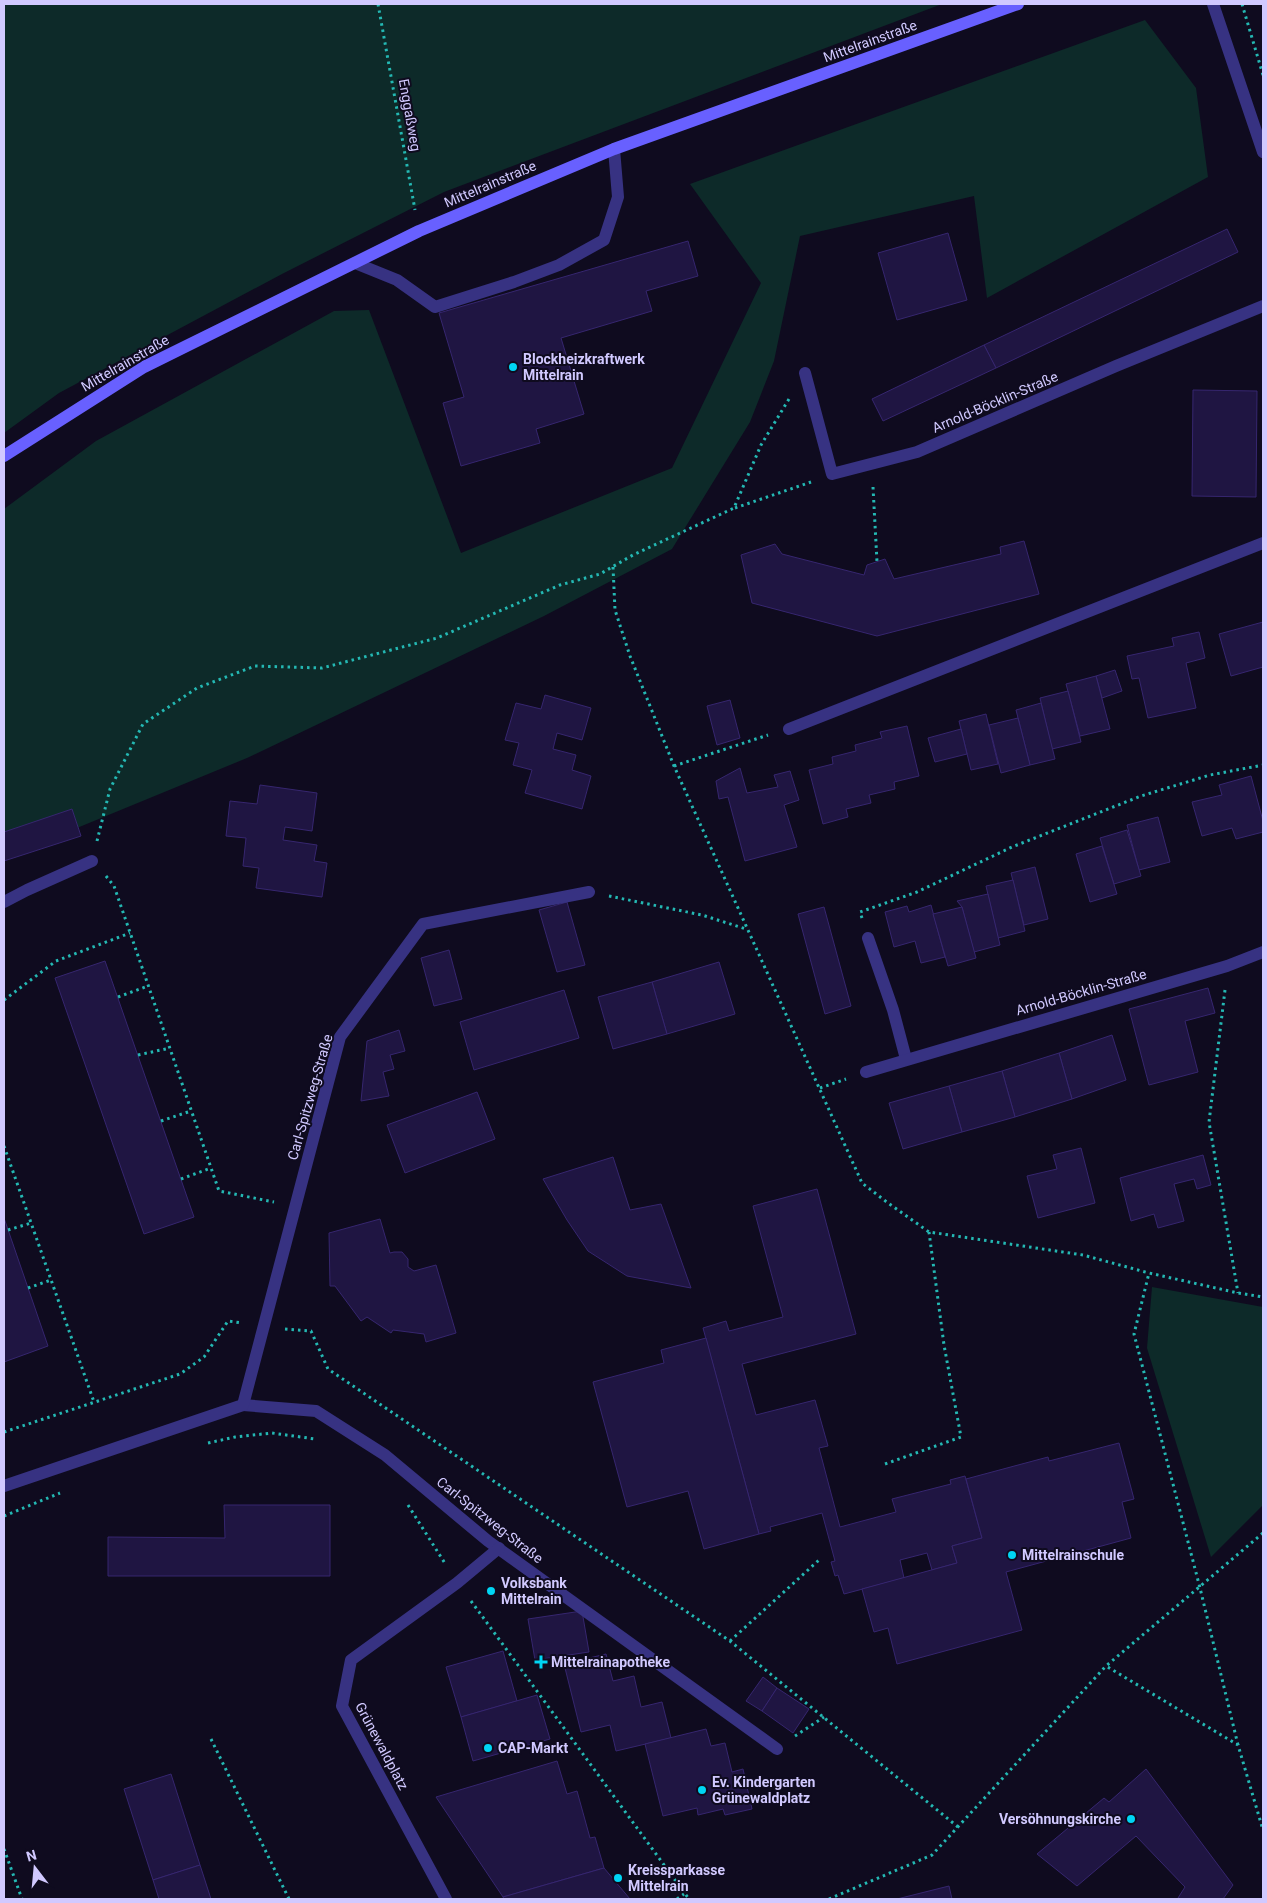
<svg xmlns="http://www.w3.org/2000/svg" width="1267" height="1903" font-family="Roboto,sans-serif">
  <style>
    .green { fill: #0d2a29 }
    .building { fill: #1f1542; stroke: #36266f }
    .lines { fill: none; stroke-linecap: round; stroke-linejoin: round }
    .path { stroke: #24b8b3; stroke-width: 3; stroke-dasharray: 2.5 4; stroke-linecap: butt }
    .lane { stroke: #373282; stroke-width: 12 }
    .street { stroke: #373282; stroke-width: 12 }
    .secondary { stroke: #6860ff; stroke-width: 12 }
    .poi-dot { fill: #00d5f4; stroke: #0f0b1f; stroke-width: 2 }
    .labels { text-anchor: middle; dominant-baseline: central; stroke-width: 4; stroke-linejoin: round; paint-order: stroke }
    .street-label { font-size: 14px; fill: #d1c9ff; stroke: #0f0b1f }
    .poi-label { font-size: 14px; font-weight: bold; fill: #d1c9ff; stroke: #0f0b1f; text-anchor: start }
  </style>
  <rect width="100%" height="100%" fill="#0f0b1f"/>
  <g class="green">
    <polygon points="4,4 942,4 444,192 282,274 59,393 4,433"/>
    <polygon points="1145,20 1196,88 1208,177 987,298 974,196 800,236 774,361 750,422 672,549 544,616 247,758 4,858 4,509 96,441 334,311 369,310 461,553 672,468 761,283 690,184"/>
    <polygon points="1152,1287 1263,1307 1263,1505 1211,1557 1147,1348"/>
  </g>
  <g class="building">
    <polygon points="1227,229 1238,252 996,368 984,345"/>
    <polygon points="948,233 967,300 897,320 878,253"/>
    <polygon points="688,241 698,276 646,291 652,311 561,338 584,414 536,429 540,443 461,466 443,403 464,397 439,313"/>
    <polygon points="984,345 996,368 883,421 872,399"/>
    <polygon points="1193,390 1257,391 1256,497 1192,496"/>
    <polygon points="1024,541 1039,594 877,636 752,603 741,555 775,544 782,554 864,575 867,565 885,559 894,579 1001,554 1000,547"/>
    <polygon points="1263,622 1263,667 1231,676 1219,634"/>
    <polygon points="1199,632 1205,658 1186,663 1196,708 1148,718 1139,678 1132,679 1127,656 1174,646 1172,638"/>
    <polygon points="1115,670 1122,691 1102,698 1096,676"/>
    <polygon points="1096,676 1110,729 1080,736 1066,684"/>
    <polygon points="1068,691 1081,742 1052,749 1040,698"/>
    <polygon points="545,695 591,708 582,740 557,733 553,749 576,755 572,770 591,776 582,809 525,793 532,770 513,765 519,743 505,740 516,703 541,709"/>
    <polygon points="730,700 740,738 717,745 707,706"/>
    <polygon points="1041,703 1055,759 1030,765 1016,710"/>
    <polygon points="986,714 998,764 971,770 959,721"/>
    <polygon points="1018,718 1030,765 1001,773 989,725"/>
    <polygon points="907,726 919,776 894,782 895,789 869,795 871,803 846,809 848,817 823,824 809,770 833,764 832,757 856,751 855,745 882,738 880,732"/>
    <polygon points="961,729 967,754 935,762 928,738"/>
    <polygon points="740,768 747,793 778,787 774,775 790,771 799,800 784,805 797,847 745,861 728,797 719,799 716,781"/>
    <polygon points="1251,776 1263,821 1263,832 1236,839 1232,828 1202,836 1192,802 1222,795 1219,785"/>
    <polygon points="260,785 317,793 312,831 285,827 283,840 317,845 314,861 327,863 322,897 256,888 259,868 243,866 246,838 226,836 230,801 257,804"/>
    <polygon points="72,809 81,836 4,861 4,832"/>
    <polygon points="1158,817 1170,862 1139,870 1127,825"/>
    <polygon points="1127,830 1141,876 1114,884 1100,838"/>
    <polygon points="1102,846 1117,894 1090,902 1076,854"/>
    <polygon points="1035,867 1048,919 1024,925 1011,873"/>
    <polygon points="1013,880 1025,931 998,938 986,886"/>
    <polygon points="988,894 1000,945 974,952 962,907 957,901"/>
    <polygon points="567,902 585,965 557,972 539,910"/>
    <polygon points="931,905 945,957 921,963 915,941 894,947 885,912 907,906 909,912"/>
    <polygon points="824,907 851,1006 825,1014 798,914"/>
    <polygon points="962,907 976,958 948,966 933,914"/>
    <polygon points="449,950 462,999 434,1006 421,958"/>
    <polygon points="105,961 194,1217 144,1234 55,978"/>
    <polygon points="719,962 735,1014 667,1034 652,982"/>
    <polygon points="652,982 667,1034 613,1049 598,997"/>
    <polygon points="1208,988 1215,1013 1185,1021 1198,1072 1149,1085 1129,1009"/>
    <polygon points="564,990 579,1038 474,1070 460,1022"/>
    <polygon points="399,1030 405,1051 390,1055 394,1069 383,1072 389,1096 361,1101 367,1041"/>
    <polygon points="1112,1035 1126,1080 1072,1099 1059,1053"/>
    <polygon points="1059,1053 1072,1099 1015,1117 1002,1071"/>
    <polygon points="1002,1071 1015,1117 962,1132 949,1086"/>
    <polygon points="949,1086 962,1132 903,1149 889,1103"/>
    <polygon points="477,1092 495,1139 405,1173 387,1125"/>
    <polygon points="1081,1148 1095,1203 1038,1218 1027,1176 1057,1169 1053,1155"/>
    <polygon points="1203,1155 1211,1185 1197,1189 1194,1179 1174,1184 1184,1221 1158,1228 1154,1214 1131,1221 1120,1178"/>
    <polygon points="613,1157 630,1210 661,1204 691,1288 627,1276 588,1251 567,1220 543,1179"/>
    <polygon points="817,1189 856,1334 742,1364 756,1415 815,1400 828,1446 819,1448 840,1527 896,1512 892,1499 951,1484 950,1480 965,1476 982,1538 952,1546 957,1563 932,1570 927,1553 900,1560 904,1578 844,1594 838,1575 835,1576 831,1562 835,1561 822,1513 770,1527 771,1531 759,1534 703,1328 726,1321 729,1331 783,1317 753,1206"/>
    <polygon points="4,1218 48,1346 4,1362"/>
    <polygon points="380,1219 390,1253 394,1252 402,1252 408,1259 408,1267 414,1271 436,1265 456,1333 426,1342 424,1334 393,1330 391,1333 367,1317 361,1321 335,1286 330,1286 329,1233"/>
    <polygon points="706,1338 759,1534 704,1549 688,1491 627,1507 593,1382 664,1363 661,1350"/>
    <polygon points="1119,1443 1134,1499 1122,1502 1131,1538 1006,1572 1022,1630 897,1664 888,1628 874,1632 862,1589 957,1563 952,1546 982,1538 966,1479 1048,1457 1049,1461"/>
    <polygon points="224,1505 330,1505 330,1576 108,1576 108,1537 225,1538"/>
    <polygon points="582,1611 589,1652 535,1660 528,1619"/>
    <polygon points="503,1651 517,1701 461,1717 446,1667"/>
    <polygon points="606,1654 613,1681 634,1676 641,1707 662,1702 671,1738 616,1751 610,1725 581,1732 564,1664"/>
    <polygon points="763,1677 777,1688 762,1711 746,1701"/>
    <polygon points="777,1688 809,1709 793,1733 762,1711"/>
    <polygon points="537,1695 550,1739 473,1761 461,1717"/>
    <polygon points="706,1729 711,1746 725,1743 732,1772 743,1769 752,1809 725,1815 723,1809 698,1815 697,1808 663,1816 645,1744"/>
    <polygon points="557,1761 567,1794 577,1791 590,1838 595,1837 604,1868 503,1897 436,1797"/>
    <polygon points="1146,1769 1233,1885 1223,1899 1181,1899 1178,1898 1185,1887 1136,1836 1077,1886 1037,1854 1104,1798 1109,1802"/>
    <polygon points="171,1774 200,1865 153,1880 124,1789"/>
    <polygon points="200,1865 211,1899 159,1899 153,1880"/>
    <polygon points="604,1868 630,1899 504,1899 503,1897"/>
    <polygon points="949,1886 952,1899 897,1899"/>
  </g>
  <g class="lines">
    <g class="path">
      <polyline points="378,4 415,210"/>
      <polyline points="1242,4 1263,75"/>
      <polyline points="873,487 877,562"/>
      <polyline points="735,508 811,482"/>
      <polyline points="613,567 615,610 630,656 674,766 862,1183 888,1203 929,1232 1083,1255 1149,1273"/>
      <polyline points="674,766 768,735"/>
      <polyline points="97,841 110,789 143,724 197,688 255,666 322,668 437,638 560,585 600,574 633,555 734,508 761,445 789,399"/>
      <polyline points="106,876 114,886 219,1191 274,1202"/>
      <polyline points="609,896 702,915 746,929"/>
      <polyline points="862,918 860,912 917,892 1012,847 1141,796 1210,775 1263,765"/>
      <polyline points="1225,990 1209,1122 1238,1293"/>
      <polyline points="118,997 148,986"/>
      <polyline points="4,1000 56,961 130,933"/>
      <polyline points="138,1055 170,1048"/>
      <polyline points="820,1088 846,1079"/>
      <polyline points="161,1121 191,1111"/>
      <polyline points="4,1146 94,1402"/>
      <polyline points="181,1179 211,1168"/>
      <polyline points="8,1230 31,1223"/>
      <polyline points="28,1288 51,1280"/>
      <polyline points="285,1329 311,1331 328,1369 730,1641 958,1827"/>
      <polyline points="4,1432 180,1374 204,1357 228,1321 242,1323"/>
      <polyline points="208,1443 235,1437 272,1433 315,1439"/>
      <polyline points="885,1464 961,1437 944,1345 929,1232"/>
      <polyline points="408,1505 446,1565"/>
      <polyline points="4,1516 60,1493"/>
      <polyline points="1263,1533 1106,1666 1238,1745 1263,1830"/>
      <polyline points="471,1601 689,1899"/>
      <polyline points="730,1641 819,1560"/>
      <polyline points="795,1736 824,1717"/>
      <polyline points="211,1739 289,1899"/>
      <polyline points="1238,1745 1200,1588 1134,1334 1149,1273 1238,1293 1263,1297"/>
      <polyline points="4,1849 22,1899"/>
      <polyline points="677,1899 684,1894"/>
      <polyline points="829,1899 932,1855 1106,1666"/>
    </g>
    <g class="lane">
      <polyline points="355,263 397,280 435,307 514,282 559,265 604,240 618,197 614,149"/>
      <polyline points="4,902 27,890 92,861"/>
    </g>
    <g class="street">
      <polyline points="1213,4 1263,152"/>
      <polyline points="805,373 832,474 917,452 1116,366 1263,306"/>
      <polyline points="789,729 1263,543"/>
      <polyline points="868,938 893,1010 906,1059"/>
      <polyline points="866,1072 1227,966 1263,952"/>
      <polyline points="243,1405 316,1411 385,1455 488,1541 777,1749"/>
      <polyline points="4,1486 243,1405 340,1037 423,924 589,892"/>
      <polyline points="446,1899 342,1706 351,1660 457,1583 499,1548"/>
    </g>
    <polyline class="secondary" points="4,456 144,367 419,231 614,149 1018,4"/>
  </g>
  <g class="poi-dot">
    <circle cx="513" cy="367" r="5"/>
    <circle cx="1012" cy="1555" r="5"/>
    <circle cx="491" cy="1591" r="5"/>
    <path d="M538.5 1654.5h5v5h5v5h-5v5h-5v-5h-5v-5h5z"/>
    <circle cx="488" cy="1748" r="5"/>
    <circle cx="702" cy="1790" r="5"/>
    <circle cx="1131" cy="1819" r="5"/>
    <circle cx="618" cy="1878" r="5"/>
  </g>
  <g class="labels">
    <g class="street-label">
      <text transform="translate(870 41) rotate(-20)">Mittelrainstraße</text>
      <text transform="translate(410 115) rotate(80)">Enggaßweg</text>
      <text transform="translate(490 184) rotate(-23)">Mittelrainstraße</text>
      <text transform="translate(125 363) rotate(-30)">Mittelrainstraße</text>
      <text transform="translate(995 402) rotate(-23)">Arnold-Böcklin-Straße</text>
      <text transform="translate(1081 992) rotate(-16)">Arnold-Böcklin-Straße</text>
      <text transform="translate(310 1097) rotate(-74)">Carl-Spitzweg-Straße</text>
      <text transform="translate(490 1520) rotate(38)">Carl-Spitzweg-Straße</text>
      <text transform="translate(382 1746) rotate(62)">Grünewaldplatz</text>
    </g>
    <g class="poi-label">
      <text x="523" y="359">Blockheizkraftwerk<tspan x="523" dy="16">Mittelrain</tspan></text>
      <text x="1022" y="1555">Mittelrainschule</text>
      <text x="501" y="1583">Volksbank<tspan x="501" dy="16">Mittelrain</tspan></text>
      <text x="551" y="1662">Mittelrainapotheke</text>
      <text x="498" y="1748">CAP-Markt</text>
      <text x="712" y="1782">Ev. Kindergarten<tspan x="712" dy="16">Grünewaldplatz</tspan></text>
      <text x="1121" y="1819" text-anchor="end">Versöhnungskirche</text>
      <text x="628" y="1870">Kreissparkasse<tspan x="628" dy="16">Mittelrain</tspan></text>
    </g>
  </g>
  <rect width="1267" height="1903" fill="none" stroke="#d1c9ff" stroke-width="10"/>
  <g transform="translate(35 1868) rotate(344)" stroke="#0f0b1f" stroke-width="4" paint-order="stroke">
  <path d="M0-4L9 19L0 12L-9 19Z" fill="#d1c9ff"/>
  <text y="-8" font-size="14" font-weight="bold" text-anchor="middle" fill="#d1c9ff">N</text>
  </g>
</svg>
